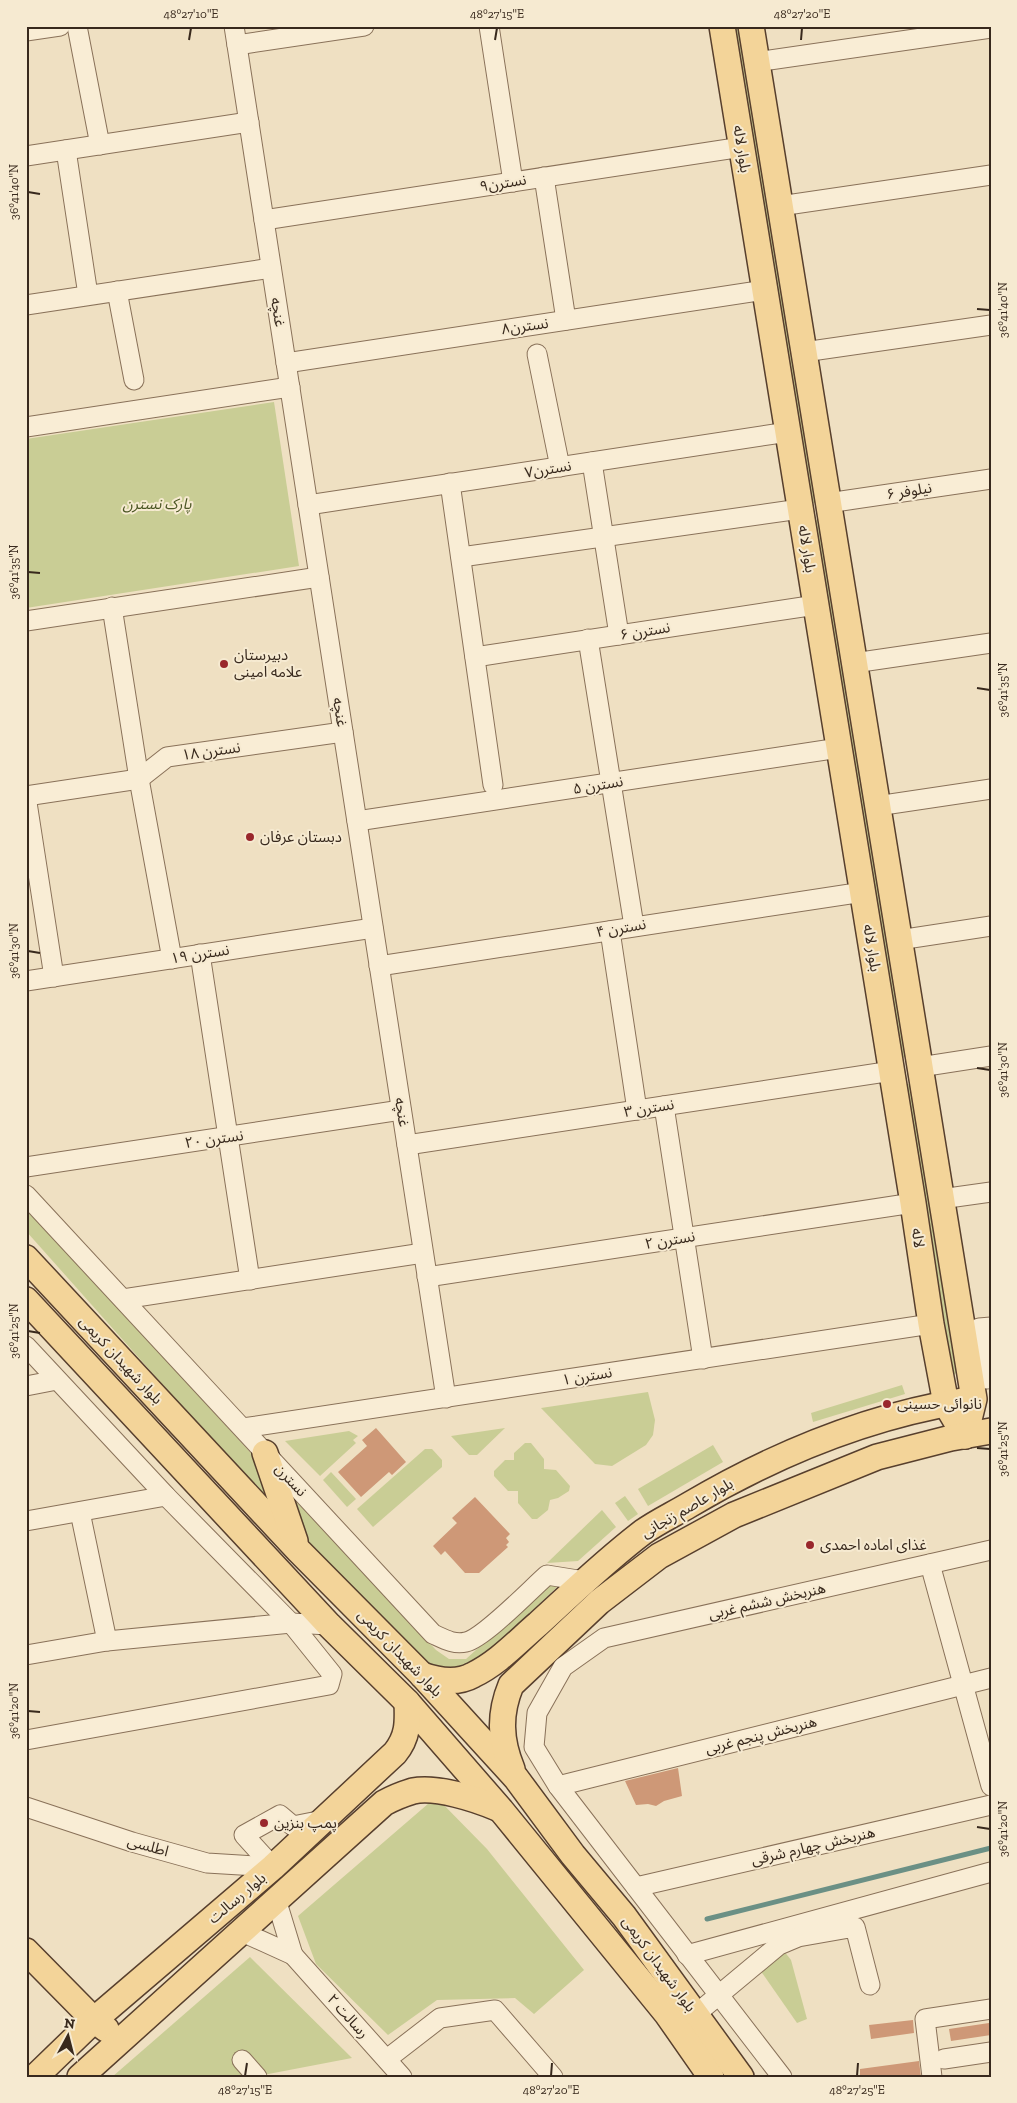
<svg xmlns="http://www.w3.org/2000/svg" width="1017" height="2103" font-family="'Zilla Slab','Noto Sans Arabic',serif">
  <style>
    .green { fill: #c9cd95 }
    .lines { fill: none; stroke-linecap: round; stroke-linejoin: round }
    .stream { stroke: #6b9085; stroke-width: 5 }
    .building { fill: #ce9877 }
    .minor-casing { stroke: #897159; stroke-width: 21 }
    .major-casing { stroke: #573f2d; stroke-width: 28 }
    .minor { stroke: #f9edd5; stroke-width: 19 }
    .major { stroke: #f3d499; stroke-width: 25 }
    .ticks { fill: none; stroke: #38291d; stroke-width: 2 }
    .poi-dot { fill: #99272c; stroke: #f6ead1; stroke-width: 2 }
    .labels { text-anchor: middle; dominant-baseline: central; stroke-width: 4; stroke-linejoin: round; paint-order: stroke }
    .street-label { font-size: 15px; fill: #38291d; stroke: #f6ead1 }
    .park-label { font-size: 15px; font-style: italic; fill: #4a5523; stroke: #f6ead1 }
    .poi-label { font-size: 15px; fill: #38291d; stroke: #f6ead1; text-anchor: start }
    .neatline { fill: none; stroke: #38291d; stroke-width: 2 }
    .ticks-label { font-size: 12px; text-anchor: middle; fill: #38291d }
  </style>
  <rect width="100%" height="100%" fill="#efe0c2"/>
  <g class="green">
    <polygon points="728,26 741,26 819,501 809,505"/>
    <polygon points="274,402 299,566 26,608 26,439"/>
    <polygon points="823,518 908,1056 899,1059 809,522"/>
    <polygon points="913,1083 959,1370 952,1377 900,1086"/>
    <polygon points="26,1207 261,1464 277,1513 26,1231"/>
    <polygon points="902,1385 905,1394 813,1422 811,1413"/>
    <polygon points="648,1392 655,1420 653,1435 646,1445 612,1466 595,1464 541,1408"/>
    <polygon points="505,1428 477,1455 469,1455 451,1436"/>
    <polygon points="349,1431 358,1436 353,1440 356,1443 320,1476 285,1441"/>
    <polygon points="525,1443 531,1443 544,1459 544,1469 556,1470 570,1486 569,1491 558,1498 550,1500 548,1510 537,1519 532,1519 518,1503 518,1491 508,1491 494,1476 494,1471 505,1460 514,1460 514,1453"/>
    <polygon points="713,1445 723,1462 648,1506 638,1489"/>
    <polygon points="425,1449 432,1449 442,1460 442,1467 373,1527 357,1509"/>
    <polygon points="331,1472 356,1499 347,1507 323,1480"/>
    <polygon points="625,1496 638,1514 628,1521 615,1503"/>
    <path d="M295 1498 436 1650 449 1659H466L551 1582 558 1586 484 1657C461 1670 446 1671 422 1662L305 1541Z"/>
    <polygon points="602,1510 616,1527 578,1561 547,1563"/>
    <polygon points="436,1797 487,1849 584,1970 534,2014 515,1998 437,2000 388,2035 316,1964 298,1916"/>
    <polygon points="784,1951 791,1960 807,2019 797,2023 760,1970"/>
    <polygon points="250,1957 352,2058 253,2077 112,2077"/>
  </g>
  <g class="lines">
    <polyline class="stream" points="707,1919 991,1848"/>
  </g>
  <g class="building">
    <polygon points="376,1428 406,1462 392,1475 389,1472 361,1497 338,1472 367,1446 362,1440"/>
    <polygon points="475,1497 510,1534 506,1538 509,1542 506,1545 508,1547 479,1573 465,1573 445,1551 441,1555 433,1546 457,1523 452,1518"/>
    <polygon points="678,1768 682,1796 664,1801 656,1806 648,1804 636,1805 625,1781"/>
    <polygon points="913,2020 914,2033 871,2039 869,2025"/>
    <polygon points="989,2023 991,2035 951,2041 949,2029"/>
    <polygon points="919,2061 921,2077 860,2077 860,2069"/>
  </g>
  <g class="lines">
    <defs>
      <g id="minor">
        <polyline points="77,26 100,145"/>
        <polyline points="234,26 446,1398"/>
        <polyline points="489,26 513,182"/>
        <polyline points="26,31 60,26"/>
        <polyline points="237,45 364,26"/>
        <polyline points="756,62 991,28"/>
        <polyline points="66,150 88,295"/>
        <polyline points="26,156 249,122"/>
        <polyline points="544,177 566,320"/>
        <polyline points="780,206 991,175"/>
        <polyline points="264,220 742,147"/>
        <polyline points="117,291 134,380"/>
        <polyline points="26,305 271,268"/>
        <polyline points="804,352 991,325"/>
        <polyline points="537,354 560,467"/>
        <polyline points="286,363 765,290"/>
        <polyline points="26,427 290,387"/>
        <polyline points="592,462 619,635"/>
        <polyline points="450,483 493,785"/>
        <polyline points="828,503 991,479"/>
        <polyline points="308,505 788,432"/>
        <polyline points="461,557 800,509"/>
        <polyline points="112,607 139,779 172,959"/>
        <polyline points="26,621 319,577"/>
        <polyline points="588,639 634,926"/>
        <polyline points="475,657 816,605"/>
        <polyline points="854,663 991,643"/>
        <polyline points="26,796 139,779 167,757 343,732"/>
        <polyline points="26,796 54,977"/>
        <polyline points="877,806 991,789"/>
        <polyline points="357,821 839,748"/>
        <polyline points="610,931 637,1110"/>
        <polyline points="899,940 991,926"/>
        <polyline points="200,954 250,1280"/>
        <polyline points="379,966 863,892"/>
        <polyline points="26,981 373,928"/>
        <polyline points="920,1067 991,1056"/>
        <polyline points="664,1106 703,1359"/>
        <polyline points="407,1145 892,1071"/>
        <polyline points="26,1167 401,1110"/>
        <path d="M26 1195 433 1634C444 1639 454 1645 466 1642 484 1638 531 1589 547 1575L584 1581"/>
        <polyline points="941,1199 991,1192"/>
        <polyline points="427,1277 913,1203"/>
        <polyline points="123,1299 423,1253"/>
        <polyline points="991,1327 979,1328 987,1379 991,1378"/>
        <polyline points="26,1346 166,1496 291,1623 332,1674 329,1685 26,1740"/>
        <polyline points="26,1386 57,1380"/>
        <polyline points="243,1428 931,1324"/>
        <polyline points="80,1512 107,1641"/>
        <polyline points="26,1521 166,1496"/>
        <polyline points="930,1564 991,1786"/>
        <polyline points="26,1655 107,1641 291,1623 329,1625"/>
        <polyline points="558,1786 991,1678"/>
        <polyline points="26,1807 132,1842 207,1863 273,1867"/>
        <polyline points="273,1867 244,1835 280,1815 293,1826 323,1820"/>
        <polyline points="636,1887 991,1805"/>
        <polyline points="240,1931 293,1955 276,1899"/>
        <polyline points="293,1955 402,2077"/>
        <polyline points="687,1955 991,1872"/>
        <polyline points="696,2014 779,1945 798,1937 855,1927 870,1985"/>
        <polyline points="387,2059 440,2018 495,2010 553,2077"/>
        <polyline points="944,2059 991,2052"/>
        <polyline points="242,2060 257,2077"/>
        <polyline points="782,2077 558,1786 534,1747 537,1713 563,1667 604,1638 991,1550"/>
        <polyline points="932,2077 925,2019 991,2009"/>
      </g>
      <g id="major">
        <polyline points="722,26 913,1203 931,1324 946,1404 965,1436"/>
        <polyline points="751,26 974,1399 965,1436"/>
        <polyline points="26,1258 299,1551 422,1675 516,1778 573,1855 624,1916 741,2077"/>
        <polyline points="26,1300 329,1625 407,1702 501,1810 667,2014 711,2077"/>
        <polyline points="265,1453 295,1541"/>
        <path d="M422 1675C439 1681 457 1684 473 1675 498 1663 517 1642 538 1624 572 1593 606 1560 643 1532 657 1522 674 1514 689 1505 772 1456 866 1417 962 1401"/>
        <path d="M512 1769C500 1740 499 1714 511 1685L599 1602 659 1556 734 1515 877 1457 951 1438 991 1431"/>
        <polyline points="26,1951 94,2020 106,2029"/>
        <path d="M35 2077 94 2020 273 1867 395 1753C408 1737 408 1723 407 1702"/>
        <path d="M80 2077 384 1803C393 1798 403 1794 413 1791 436 1786 476 1799 497 1808"/>
      </g>
    </defs>
    <use href="#minor" class="minor-casing"/>
    <use href="#major" class="major-casing"/>
    <use href="#minor" class="minor"/>
    <use href="#major" class="major"/>
  </g>
  <path class="ticks" d="M189 40 191 28M495 40 497 28M801 40 802 28M28 192 40 194M977 309 990 310M28 572 40 573M977 688 990 690M28 951 40 953M977 1068 990 1070M28 1331 40 1333M977 1448 990 1449M28 1711 40 1712M977 1827 990 1829M245 2076 247 2063M551 2076 552 2063M857 2076 858 2063"/>
  <g class="poi-dot">
    <circle cx="224" cy="664" r="5"/>
    <circle cx="250" cy="837" r="5"/>
    <circle cx="887" cy="1404" r="5"/>
    <circle cx="810" cy="1545" r="5"/>
    <circle cx="264" cy="1823" r="5"/>
  </g>
  <g class="labels">
    <g class="street-label">
      <text transform="translate(742 149) rotate(81)">بلوار لاله</text>
      <text transform="translate(503 183) rotate(-9)">نسترن۹</text>
      <text transform="translate(278 312) rotate(81)">غنچه</text>
      <text transform="translate(525 326) rotate(-8)">نسترن۸</text>
      <text transform="translate(548 469) rotate(-9)">نسترن۷</text>
      <text transform="translate(909 491) rotate(-9)">نیلوفر ۶</text>
      <text transform="translate(807 549) rotate(81)">بلوار لاله</text>
      <text transform="translate(645 631) rotate(-9)">نسترن ۶</text>
      <text transform="translate(340 712) rotate(81)">غنچه</text>
      <text transform="translate(211 751) rotate(-8)">نسترن ۱۸</text>
      <text transform="translate(598 785) rotate(-9)">نسترن ۵</text>
      <text transform="translate(621 928) rotate(-10)">نسترن ۴</text>
      <text transform="translate(872 948) rotate(81)">بلوار لاله</text>
      <text transform="translate(200 954) rotate(-9)">نسترن ۱۹</text>
      <text transform="translate(649 1108) rotate(-9)">نسترن ۳</text>
      <text transform="translate(402 1112) rotate(81)">غنچه</text>
      <text transform="translate(214 1139) rotate(-8)">نسترن ۲۰</text>
      <text transform="translate(918 1238) rotate(82)">لاله</text>
      <text transform="translate(670 1240) rotate(-9)">نسترن ۲</text>
      <text transform="translate(121 1360) rotate(47)">بلوار شهیدان کریمی</text>
      <text transform="translate(587 1376) rotate(-9)">نسترن ۱</text>
      <text transform="translate(291 1480) rotate(47)">نسترن</text>
      <text transform="translate(687 1508) rotate(-30)">بلوار عاصم زنجانی</text>
      <text transform="translate(767 1601) rotate(-13)">هنربخش ششم غربی</text>
      <text transform="translate(400 1653) rotate(46)">بلوار شهیدان کریمی</text>
      <text transform="translate(761 1735) rotate(-14)">هنربخش پنجم غربی</text>
      <text transform="translate(148 1846) rotate(16)">اطلسی</text>
      <text transform="translate(813 1846) rotate(-13)">هنربخش چهارم شرقی</text>
      <text transform="translate(237 1898) rotate(-40)">بلوار رسالت</text>
      <text transform="translate(659 1964) rotate(54)">بلوار شهیدان کریمی</text>
      <text transform="translate(348 2016) rotate(48)">رسالت ۲</text>
    </g>
    <g class="park-label">
      <text x="157" y="504">پارک نسترن</text>
    </g>
    <g class="poi-label">
      <text x="234" y="655">دبیرستان<tspan x="234" dy="17">علامه امینی</tspan></text>
      <text x="260" y="837">دبستان عرفان</text>
      <text x="897" y="1404">نانوائی حسینی</text>
      <text x="820" y="1545">غذای اماده احمدی</text>
      <text x="274" y="1823">پمپ بنزین</text>
    </g>
  </g>
  <rect width="1017" height="2103" fill="none" stroke="#f6ead1" stroke-width="55"/>
  <g transform="translate(68 2036) rotate(7)" stroke="#f6ead1" stroke-width="4" paint-order="stroke">
  <path d="M0-4L9 19L0 12L-9 19Z" fill="#38291d"/>
  <text y="-8" font-size="14" font-weight="bold" text-anchor="middle" fill="#38291d">N</text>
  </g>
  <rect x="28" y="28" width="962" height="2048" class="neatline"/>
  <g class="ticks-label">
    <text x="191" y="18">48°27'10"E</text>
    <text x="497" y="18">48°27'15"E</text>
    <text x="802" y="18">48°27'20"E</text>
    <text transform="translate(14 192) rotate(-90)" y="4">36°41'40"N</text>
    <text transform="translate(1003 310) rotate(-90)" y="4">36°41'40"N</text>
    <text transform="translate(14 572) rotate(-90)" y="4">36°41'35"N</text>
    <text transform="translate(1003 690) rotate(-90)" y="4">36°41'35"N</text>
    <text transform="translate(14 951) rotate(-90)" y="4">36°41'30"N</text>
    <text transform="translate(1003 1070) rotate(-90)" y="4">36°41'30"N</text>
    <text transform="translate(14 1331) rotate(-90)" y="4">36°41'25"N</text>
    <text transform="translate(1003 1449) rotate(-90)" y="4">36°41'25"N</text>
    <text transform="translate(14 1711) rotate(-90)" y="4">36°41'20"N</text>
    <text transform="translate(1003 1829) rotate(-90)" y="4">36°41'20"N</text>
    <text x="245" y="2094">48°27'15"E</text>
    <text x="551" y="2094">48°27'20"E</text>
    <text x="857" y="2094">48°27'25"E</text>
  </g>
</svg>
